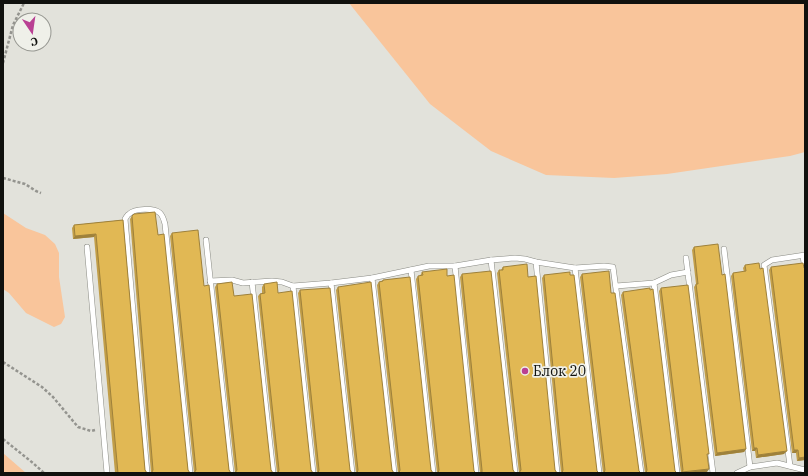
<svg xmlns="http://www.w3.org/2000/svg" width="808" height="476" font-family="'IBM Plex Serif',serif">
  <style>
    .green { fill: #f9c59b }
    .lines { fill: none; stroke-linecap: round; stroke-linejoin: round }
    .lane-casing { stroke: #8a8b84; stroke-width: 6 }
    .path { stroke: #94948f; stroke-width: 2.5; stroke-dasharray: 3 2; stroke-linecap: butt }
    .lane { stroke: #fff; stroke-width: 5 }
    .wall { fill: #c29e48 }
    .shaded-wall { fill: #9e813b }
    .building { fill: #e1b854; stroke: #9e813b }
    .poi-dot { fill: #b94093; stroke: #eff0e9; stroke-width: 1.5 }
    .labels { text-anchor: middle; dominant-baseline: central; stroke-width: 3.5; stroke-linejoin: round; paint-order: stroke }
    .poi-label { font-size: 14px; fill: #10110e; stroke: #eff0e9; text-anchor: start }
  </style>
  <rect width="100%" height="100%" fill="#e2e2db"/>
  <g class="green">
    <polygon points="349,3 805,3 805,152 790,156 667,174 614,178 546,175 491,151 430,104"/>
    <polygon points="3,213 26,228 45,235 55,244 59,253 59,277 65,317 61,324 54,327 26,313 9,293 3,289"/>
    <polygon points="3,453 26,473 3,473"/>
  </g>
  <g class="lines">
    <defs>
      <g id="lane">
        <polyline points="206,240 231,473"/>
        <polyline points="87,247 107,473"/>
        <polyline points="724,249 750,467"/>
        <polyline points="803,256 805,269"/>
        <polyline points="686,258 713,473"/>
        <polyline points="491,260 515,473"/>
        <polyline points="536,262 557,473"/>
        <polyline points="455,266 476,473"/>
        <polyline points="575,268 604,266 613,267 641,473"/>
        <polyline points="411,270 433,473"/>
        <polyline points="372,278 394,473"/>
        <polyline points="210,281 232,280 243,283 272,281 282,282 293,286 331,283 372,278 429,266 455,266 491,260 515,258 525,259 536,262 575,268 599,473"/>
        <polyline points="252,282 273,473"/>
        <polyline points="331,283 352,473"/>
        <polyline points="654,283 671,275 688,272"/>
        <polyline points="293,286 313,473"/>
        <polyline points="616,286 654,283 677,473"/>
        <polyline points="790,466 764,265 772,260 805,255"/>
        <path d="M147 473 125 219C125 219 128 214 129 214 135 208 154 208 160 213 163 216 164 220 165 224L190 473"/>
        <polyline points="737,473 750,467 777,463 805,470"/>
      </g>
    </defs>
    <use href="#lane" class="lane-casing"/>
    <g class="path">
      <polyline points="3,63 13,25 24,3"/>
      <polyline points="3,178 25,184 36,191 41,193"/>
      <polyline points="3,362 42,387 53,397 78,427 91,431 95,430"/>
      <polyline points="3,439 33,463 44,473"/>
    </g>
    <use href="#lane" class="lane"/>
  </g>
  <g class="wall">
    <polygon points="132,216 158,235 188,470 151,473 130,219"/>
    <polygon points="123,220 145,470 147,473 115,473 94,237 73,239 72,228 74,225"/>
    <polygon points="172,233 204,286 229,470 231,473 194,473 170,236"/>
    <polygon points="694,247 722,275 746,449 744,452 715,456 694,287 696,284 692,250"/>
    <polygon points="745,265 784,454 756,458 755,451 752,451 731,276 733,273 744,272 743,268"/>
    <polygon points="503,267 555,470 557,473 519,473 497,273 499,270 501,270"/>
    <polygon points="771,267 805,269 805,460 797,461 796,453 792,453 769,270"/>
    <polygon points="422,272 474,471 476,473 437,473 416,279 418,276 420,276"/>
    <polygon points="462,274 513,470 480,473 460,277"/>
    <polygon points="582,274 611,293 639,471 641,473 603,473 580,277"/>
    <polygon points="544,275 597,471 598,473 561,473 542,278"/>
    <polygon points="383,280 431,470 433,473 398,473 377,285 379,282 382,281"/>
    <polygon points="217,284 234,296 271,470 273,473 235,473 215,287"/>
    <polygon points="264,284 278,293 311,470 313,473 277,473 258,296 260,294 262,293 262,287"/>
    <polygon points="338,287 392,470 394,473 356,473 336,290"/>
    <polygon points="661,288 707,457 707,472 700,473 681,473 659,291"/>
    <polygon points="300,290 350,470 352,473 317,473 298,293"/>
    <polygon points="623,292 675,471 677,473 645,473 621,295"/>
  </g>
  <g class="shaded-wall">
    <polygon points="96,234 94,237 73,239 75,236"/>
    <polygon points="754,448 757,448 755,451 752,451"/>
    <polygon points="746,449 744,452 715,456 717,453"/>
    <polygon points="794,450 798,450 796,453 792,453"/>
    <polygon points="787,451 784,454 756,458 758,455"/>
    <polygon points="805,457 805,460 797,461 799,458"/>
    <polygon points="709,469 707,472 700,473 682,473"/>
  </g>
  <g class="building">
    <polygon points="155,212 158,235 164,234 188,470 190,473 151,473 152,472 153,470 132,216 134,214"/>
    <polygon points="123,220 145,470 147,473 118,473 96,234 75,236 74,225"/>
    <polygon points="198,230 204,286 209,285 229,470 231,473 194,473 196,470 172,233"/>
    <polygon points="718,244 722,275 725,274 746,449 717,453 696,284 698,284 694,247"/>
    <polygon points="759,263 760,269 763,268 787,451 758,455 757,448 754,448 733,273 746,271 745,265"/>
    <polygon points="803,263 804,268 805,269 805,457 799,458 798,450 794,450 771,267"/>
    <polygon points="527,264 528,277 536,276 555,470 557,473 519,473 521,470 499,270 503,270 503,267"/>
    <polygon points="447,269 447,276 454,275 474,471 476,473 438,473 439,470 418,276 423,275 422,272"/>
    <polygon points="491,271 513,470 515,473 480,473 482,472 482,470 462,274"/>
    <polygon points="609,271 611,293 615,293 639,471 641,473 604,473 605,470 582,274"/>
    <polygon points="570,272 570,275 574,275 597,471 599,473 562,473 563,470 544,275"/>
    <polygon points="410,277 431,470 433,473 399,473 400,470 379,282 383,281 383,280"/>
    <polygon points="232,282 234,296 252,294 271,470 273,473 235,473 237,470 217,284"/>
    <polygon points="277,282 278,293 292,291 311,470 313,473 278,473 279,470 260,294 265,293 264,284"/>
    <polygon points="371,282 392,470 394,473 357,473 358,470 338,287"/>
    <polygon points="688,285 709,454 707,454 709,469 682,472 683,470 661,288"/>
    <polygon points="330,288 350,470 352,473 318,473 319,470 300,290"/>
    <polygon points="650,288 650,290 653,289 675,471 677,473 646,473 647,470 623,292"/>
  </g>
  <circle class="poi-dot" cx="525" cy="371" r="4"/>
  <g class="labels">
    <g class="poi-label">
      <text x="533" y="371">Блок 20</text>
    </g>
  </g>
  <rect width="808" height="476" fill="none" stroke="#10110e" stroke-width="8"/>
  <g transform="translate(32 32) rotate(167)"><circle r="19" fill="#eff0e9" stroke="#969791"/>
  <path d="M0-3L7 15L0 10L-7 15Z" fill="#b94093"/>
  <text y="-6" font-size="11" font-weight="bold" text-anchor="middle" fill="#10110e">С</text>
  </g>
</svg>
